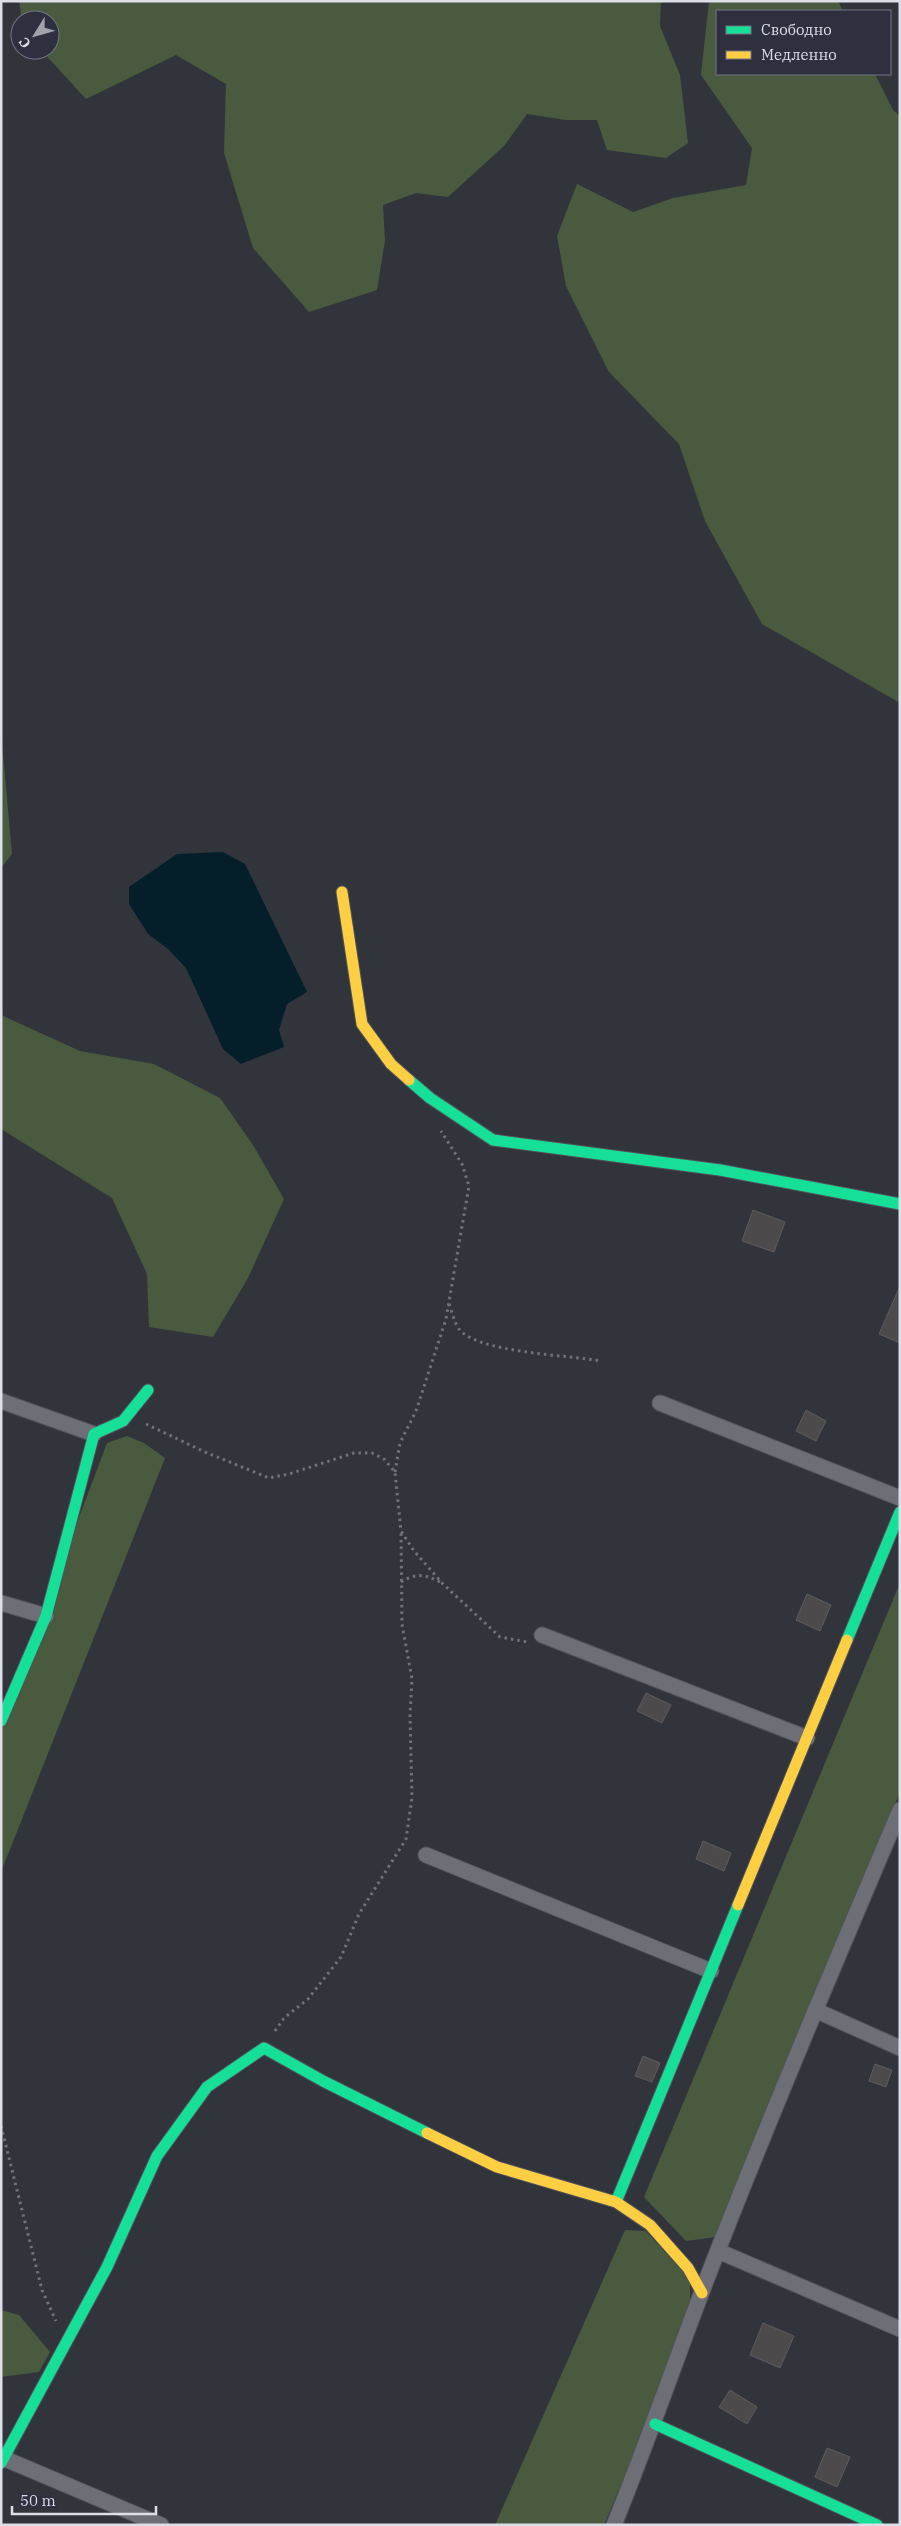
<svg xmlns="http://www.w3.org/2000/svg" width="901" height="2526" font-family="'IBM Plex Serif',serif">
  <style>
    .forest { fill: #495a3f }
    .water { fill: #041e2a }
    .building { fill: #4c4a4b; stroke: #5e5b5c }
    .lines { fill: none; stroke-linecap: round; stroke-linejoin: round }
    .street-casing { stroke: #51535a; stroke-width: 17 }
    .fast-casing { stroke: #51535a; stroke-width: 13 }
    .slow-casing { stroke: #51535a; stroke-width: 13 }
    .path { stroke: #717278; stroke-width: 3; stroke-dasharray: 2.5 4; stroke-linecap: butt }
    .street { stroke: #6e6f76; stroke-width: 15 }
    .fast { stroke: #16e098; stroke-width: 11 }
    .slow { stroke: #ffcf43; stroke-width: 11 }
  </style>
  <rect width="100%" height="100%" fill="#32343c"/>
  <g class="forest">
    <polygon points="19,1 661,1 660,26 680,75 688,143 666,158 607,150 597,120 566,120 527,114 504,146 448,197 416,193 383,205 385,241 377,290 309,312 253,248 224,153 226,84 176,55 86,99 41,50 50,50 50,20 22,20"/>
    <polygon points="709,1 838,1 843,11 717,11 717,74 875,74 893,110 900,116 900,703 762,624 705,521 679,444 609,372 566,286 557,236 577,184 633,212 673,198 746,185 752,148 701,75"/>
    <polygon points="1,731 12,854 1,868"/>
    <polygon points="1,1015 80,1051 154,1064 220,1098 253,1145 284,1199 248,1278 213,1337 149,1327 147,1274 112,1198 1,1129"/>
    <polygon points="127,1436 144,1443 165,1458 1,1872 1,1724 107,1443"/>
    <polygon points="900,1583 900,1792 716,2237 686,2241 644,2197"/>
    <polygon points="625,2230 646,2231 690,2279 690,2322 604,2525 495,2525"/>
    <polygon points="1,2310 19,2315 50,2352 39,2372 1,2377"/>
  </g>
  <polygon class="water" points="223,852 245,864 307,992 287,1004 279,1030 284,1047 241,1064 223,1049 186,968 168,949 148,934 129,904 129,887 177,854"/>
  <g class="building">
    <polygon points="753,1210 785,1222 774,1252 742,1241"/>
    <polygon points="900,1286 900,1343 879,1334"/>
    <polygon points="806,1410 826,1421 816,1441 796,1431"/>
    <polygon points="807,1594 831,1605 820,1631 796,1620"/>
    <polygon points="646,1693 671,1705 662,1723 637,1711"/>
    <polygon points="703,1841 731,1853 724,1871 696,1859"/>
    <polygon points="643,2056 660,2063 652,2082 635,2076"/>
    <polygon points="875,2064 892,2070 886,2087 869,2081"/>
    <polygon points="763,2323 794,2336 780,2368 750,2355"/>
    <polygon points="730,2390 757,2407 747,2424 719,2407"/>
    <polygon points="827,2448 850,2457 837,2487 815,2477"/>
  </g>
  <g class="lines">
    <defs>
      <g id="street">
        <polyline points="1,1401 94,1434"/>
        <polyline points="660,1403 900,1498"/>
        <polyline points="1,1603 46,1616"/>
        <polyline points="542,1635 807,1738"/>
        <polyline points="426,1855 711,1971"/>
        <polyline points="815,2010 900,2048"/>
        <polyline points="718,2251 900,2329"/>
        <polyline points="3,2458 161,2525"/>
        <path d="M614 2525C651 2434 682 2341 718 2250 776 2102 838 1956 900 1810"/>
      </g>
      <g id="fast">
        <polyline points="409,1080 430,1098 493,1140 720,1170 900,1204"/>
        <polyline points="847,1640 900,1512"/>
        <polyline points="1,1721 46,1616 94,1434 123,1421 148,1390"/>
        <polyline points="616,2202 738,1905"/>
        <polyline points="655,2424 877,2525"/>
        <polyline points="1,2463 107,2267 157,2156 207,2087 264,2048 323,2081 427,2133"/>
      </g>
      <g id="slow">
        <polyline points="342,892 362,1024 391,1064 409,1080"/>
        <polyline points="738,1905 847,1640"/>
        <polyline points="427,2133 497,2167 616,2202 650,2225 688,2268 702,2293"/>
      </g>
    </defs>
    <use href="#street" class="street-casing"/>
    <use href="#fast" class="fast-casing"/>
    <use href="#slow" class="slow-casing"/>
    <g class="path">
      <path d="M449 1304C452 1311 454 1322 459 1329 477 1353 570 1355 601 1361"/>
      <polyline points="146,1424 205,1452 269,1478 289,1474 354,1453 372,1453 384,1459 395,1472 401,1531 414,1551 443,1584 500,1637 527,1642"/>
      <polyline points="395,1472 400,1443 416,1411 446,1319 469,1186 462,1164 441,1131"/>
      <path d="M401 1582C416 1573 425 1574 440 1582"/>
      <polyline points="275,2031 284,2018 308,1999 341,1957 359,1914 406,1839 412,1798 410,1715 412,1679 402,1624 401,1531"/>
      <polyline points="1,2126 42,2290 56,2321"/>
    </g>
    <use href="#street" class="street"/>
    <use href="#fast" class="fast"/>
    <use href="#slow" class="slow"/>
  </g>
  <rect width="901" height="2526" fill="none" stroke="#dcdee8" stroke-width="5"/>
  <rect x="716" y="10" width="175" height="65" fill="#2e3040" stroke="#747683"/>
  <rect x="726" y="26" width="25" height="8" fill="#16e098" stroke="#747683"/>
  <text x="761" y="35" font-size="15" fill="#dcdee8">Свободно</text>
  <rect x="726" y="51" width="25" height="8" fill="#ffcf43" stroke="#747683"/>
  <text x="761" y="60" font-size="15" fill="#dcdee8">Медленно</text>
  <g transform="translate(35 35) rotate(233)"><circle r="24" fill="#2e3040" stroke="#747683"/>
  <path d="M0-4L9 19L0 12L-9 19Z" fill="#a0a2ac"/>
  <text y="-8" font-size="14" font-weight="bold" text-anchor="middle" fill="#dcdee8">С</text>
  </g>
  <path d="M12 2506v8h144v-8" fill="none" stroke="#dcdee8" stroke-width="2.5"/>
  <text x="20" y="2506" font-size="15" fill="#dcdee8" stroke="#2e3040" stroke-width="4" paint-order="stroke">50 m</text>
</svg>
